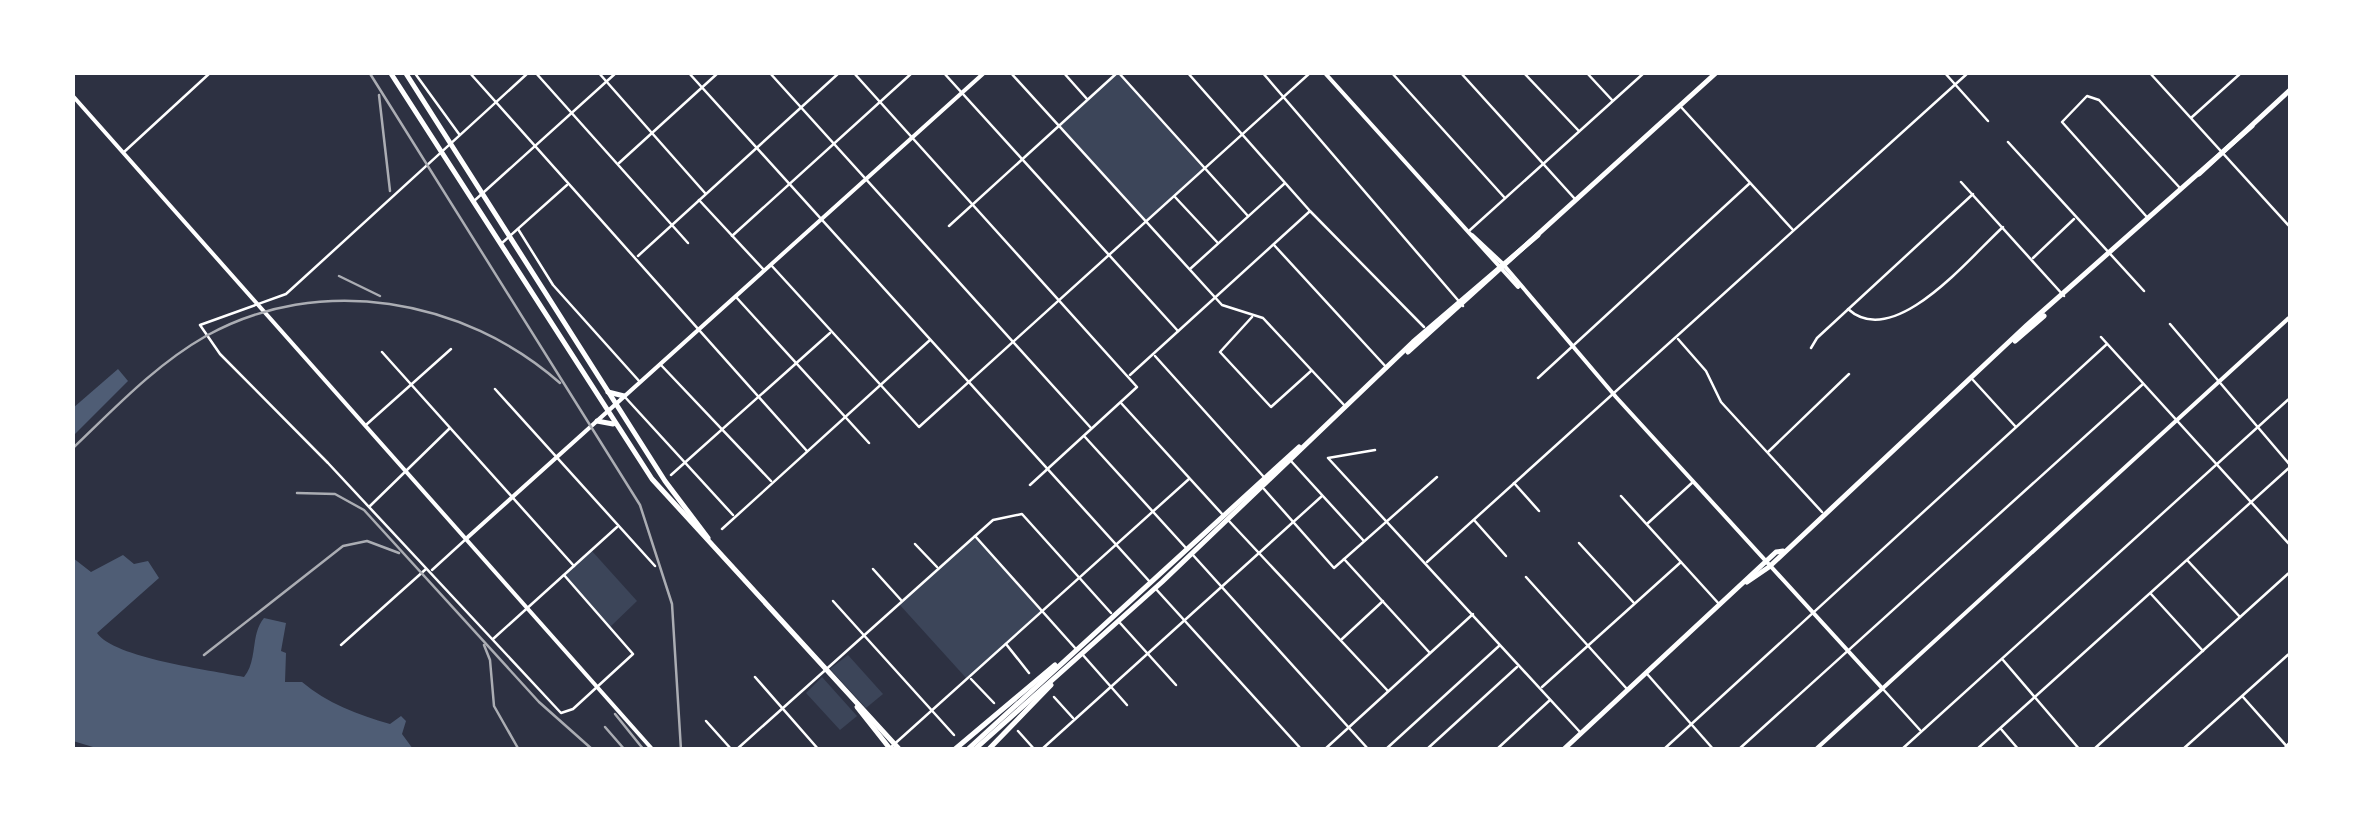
<svg xmlns="http://www.w3.org/2000/svg" width="2363" height="822" font-family="Rubik,sans-serif">
  <style>
    .green { fill: #3c4559 }
    .water { fill: #4f5d75 }
    .lines { fill: none; stroke-linecap: round; stroke-linejoin: round }
    .minor { stroke: #fff; stroke-width: 2.5 }
    .tertiary { stroke: #fff; stroke-width: 4 }
    .secondary { stroke: #fff; stroke-width: 5 }
    .primary { stroke: #fff; stroke-width: 5 }
    .rail { stroke: #abadb3; stroke-width: 2.5 }
  </style>
  <rect width="100%" height="100%" fill="#2d3142"/>
  <g class="green">
    <polygon points="1118,73 1204,169 1145,222 1059,126"/>
    <polygon points="975,536 1042,611 967,679 899,604"/>
    <polygon points="591,550 637,601 610,627 564,575"/>
    <polygon points="848,655 883,694 866,708 830,669"/>
    <polygon points="822,677 857,716 840,730 806,693"/>
  </g>
  <g class="water">
    <polygon points="118,369 128,381 73,436 73,408"/>
    <path d="M123 555 134 564 148 561 159 578 97 633C114 658 210 670 244 677 258 660 250 635 264 618L286 623 281 651 286 653 285 682H302C327 703 358 715 390 724L401 716 406 721 402 734 413 749 103 750 73 741V558L91 572Z"/>
  </g>
  <g class="lines">
    <g class="minor">
      <polyline points="414,72 459,134"/>
      <polyline points="469,72 807,451"/>
      <polyline points="529,72 286,294 200,325 220,354 328,463 561,713 573,709 633,654 564,575"/>
      <polyline points="535,72 688,243"/>
      <polyline points="598,72 705,193"/>
      <polyline points="688,72 1150,582"/>
      <polyline points="769,72 1091,428"/>
      <polyline points="853,72 1137,387 1030,485"/>
      <polyline points="943,72 1178,331"/>
      <polyline points="1010,72 1222,305 1263,318 1345,406"/>
      <polyline points="1063,72 1087,99"/>
      <polyline points="1118,72 1248,216"/>
      <polyline points="1187,72 1310,211 1424,327"/>
      <polyline points="1262,72 1463,306"/>
      <polyline points="1391,72 1504,197"/>
      <polyline points="1460,72 1575,199"/>
      <polyline points="1523,72 1578,130"/>
      <polyline points="1586,72 1612,100"/>
      <polyline points="1944,72 1988,121"/>
      <polyline points="2149,72 2290,227"/>
      <polyline points="1681,107 1793,230"/>
      <polyline points="2192,117 2242,72"/>
      <polyline points="2008,142 2144,291"/>
      <polyline points="124,152 211,72"/>
      <polyline points="619,163 719,72"/>
      <polyline points="1961,182 2064,296"/>
      <polyline points="1175,197 1217,242"/>
      <polyline points="699,200 764,270"/>
      <polyline points="474,201 617,72"/>
      <polyline points="2146,216 2062,122 2087,96 2099,100 2180,188"/>
      <polyline points="949,226 1118,72"/>
      <polyline points="518,229 553,285 640,382"/>
      <polyline points="1470,230 1645,72"/>
      <polyline points="732,236 913,72"/>
      <polyline points="502,243 567,185"/>
      <polyline points="1274,245 1387,368"/>
      <polyline points="638,256 840,72"/>
      <polyline points="2033,258 2074,219"/>
      <polyline points="771,265 919,427 1311,72"/>
      <polyline points="1190,269 1284,184"/>
      <polyline points="736,297 869,443"/>
      <path d="M1848 309C1894 351 1969 258 2003 227"/>
      <polyline points="1252,317 1220,352 1271,407 1311,371"/>
      <polyline points="2170,324 2290,465"/>
      <polyline points="2101,337 2290,545"/>
      <polyline points="1678,339 1706,371 1721,402 1822,512"/>
      <polyline points="1811,348 1817,338 1973,194"/>
      <polyline points="382,352 574,566"/>
      <polyline points="1155,356 1263,476"/>
      <polyline points="660,364 771,481"/>
      <polyline points="1130,375 1309,212"/>
      <polyline points="1538,378 1750,183"/>
      <polyline points="1973,380 2015,426"/>
      <polyline points="495,389 655,566"/>
      <polyline points="624,396 733,515"/>
      <polyline points="1121,403 1223,515"/>
      <polyline points="367,424 451,349"/>
      <polyline points="1085,437 1186,548"/>
      <polyline points="1375,450 1328,458 1580,732"/>
      <polyline points="1768,452 1849,374"/>
      <polyline points="1291,461 1363,540"/>
      <polyline points="671,475 830,333"/>
      <polyline points="1514,483 1539,511"/>
      <polyline points="1264,489 1334,568 1437,477"/>
      <polyline points="1621,496 1720,605"/>
      <polyline points="370,506 450,428"/>
      <polyline points="1474,520 1506,556"/>
      <polyline points="1229,521 1388,691"/>
      <polyline points="1648,523 1693,482"/>
      <polyline points="722,529 930,340"/>
      <polyline points="975,536 1076,649"/>
      <polyline points="1579,543 1634,603"/>
      <polyline points="915,544 937,567"/>
      <polyline points="1192,554 1369,750"/>
      <polyline points="1344,559 1429,652"/>
      <polyline points="2188,561 2240,617"/>
      <polyline points="1427,562 1969,72"/>
      <polyline points="873,569 901,600"/>
      <polyline points="432,570 466,539"/>
      <polyline points="1526,577 1627,689"/>
      <polyline points="1155,588 1302,750"/>
      <polyline points="2151,594 2203,651"/>
      <polyline points="833,601 954,735"/>
      <polyline points="1120,623 1176,685"/>
      <polyline points="493,639 617,527"/>
      <polyline points="1342,639 1383,601"/>
      <polyline points="1006,644 1029,673"/>
      <polyline points="341,645 426,569"/>
      <polyline points="1082,654 1127,705"/>
      <polyline points="2003,660 2080,750"/>
      <polyline points="1648,675 1714,750"/>
      <polyline points="755,677 819,750"/>
      <polyline points="971,679 994,703"/>
      <polyline points="1542,687 1681,562"/>
      <polyline points="1882,688 1920,730"/>
      <polyline points="1054,697 1073,718"/>
      <polyline points="2243,697 2290,750"/>
      <polyline points="706,721 732,750"/>
      <polyline points="2001,729 2019,750"/>
      <polyline points="1018,731 1035,750"/>
      <polyline points="890,748 1189,479"/>
      <polyline points="736,750 993,520 1022,514 1111,613"/>
      <polyline points="1041,750 1322,496"/>
      <polyline points="1324,750 1473,614"/>
      <polyline points="1385,750 1499,646"/>
      <polyline points="1426,750 1517,667"/>
      <polyline points="1496,750 1550,700"/>
      <polyline points="1663,750 2107,344"/>
      <polyline points="1738,750 2143,384"/>
      <polyline points="1901,750 2290,398"/>
      <polyline points="1976,750 2290,467"/>
      <polyline points="2093,750 2290,572"/>
      <polyline points="2182,750 2290,653"/>
      <polyline points="2283,750 2290,742"/>
    </g>
    <g class="tertiary">
      <polyline points="1324,72 1518,287"/>
      <polyline points="72,95 653,750"/>
      <polyline points="1472,235 1502,263 1616,397 1882,688"/>
      <polyline points="468,537 985,72"/>
      <polyline points="1815,750 2290,317"/>
    </g>
    <g class="secondary">
      <polyline points="390,72 652,479 900,750"/>
      <polyline points="405,72 665,481 708,538"/>
      <polyline points="608,392 624,396"/>
      <polyline points="597,421 613,424"/>
      <polyline points="857,707 891,750"/>
    </g>
    <g class="primary">
      <polyline points="2199,174 2290,90"/>
      <polyline points="2015,341 2044,316"/>
      <polyline points="1408,352 1717,72"/>
      <polyline points="1747,582 1769,567 2027,325 2252,126"/>
      <polyline points="954,750 1055,665"/>
      <polyline points="967,750 1299,447"/>
      <polyline points="974,750 1162,582 1413,342 1538,235"/>
      <polyline points="988,750 1051,685"/>
      <polyline points="1563,750 1776,552 1783,551"/>
    </g>
    <g class="rail">
      <polyline points="369,72 640,505 672,604 681,750"/>
      <polyline points="379,95 390,191"/>
      <polyline points="339,276 380,296"/>
      <path d="M72 449C114 409 155 365 206 336 319 273 464 298 560 383"/>
      <polyline points="297,493 335,494 364,510 539,702 593,750"/>
      <polyline points="484,645 490,660 494,706 519,750"/>
      <polyline points="204,655 343,546 367,541 399,553"/>
      <polyline points="615,714 644,750"/>
      <polyline points="605,727 625,750"/>
    </g>
  </g>
  <rect width="2363" height="822" fill="none" stroke="#ffffff" stroke-width="150"/>
</svg>
